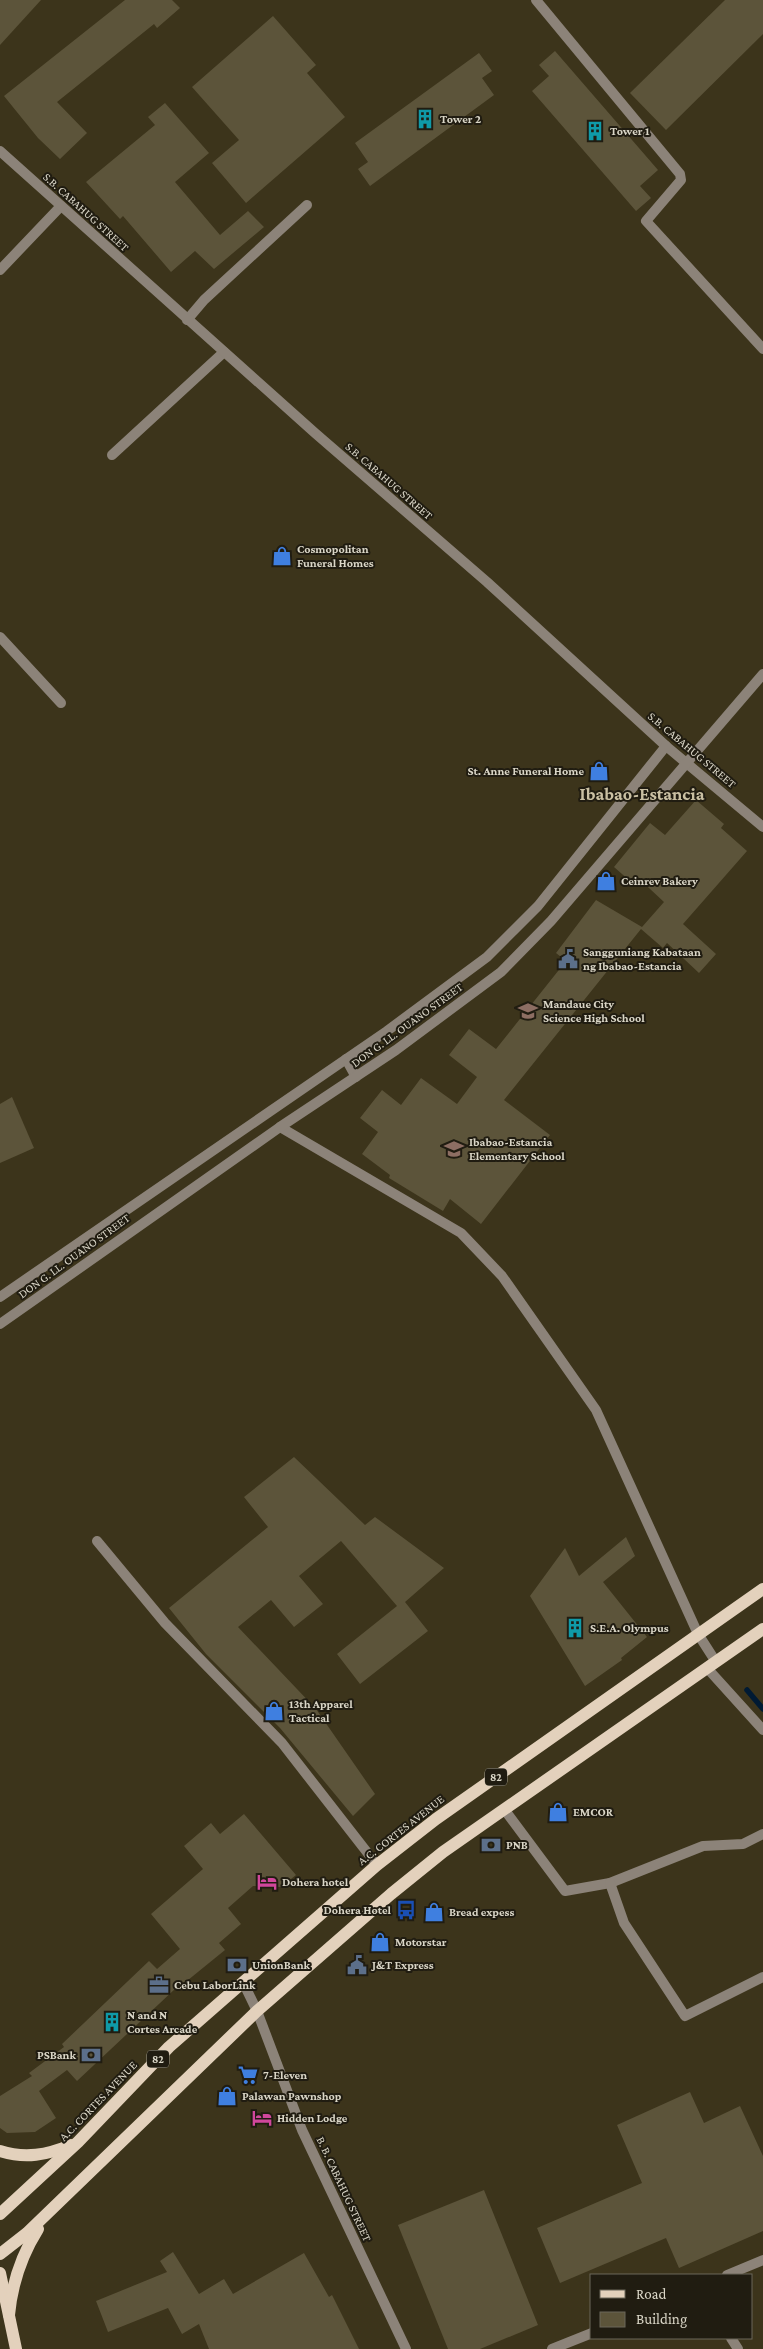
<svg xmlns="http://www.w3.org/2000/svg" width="763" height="2349" font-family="'Crimson Pro',serif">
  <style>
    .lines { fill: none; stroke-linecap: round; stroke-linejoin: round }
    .stream { stroke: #001a33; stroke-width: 5.5 }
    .building { fill: #5c543a }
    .minor { stroke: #8c8379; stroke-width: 10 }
    .tertiary { stroke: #8c8379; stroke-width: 10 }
    .primary { stroke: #e3d1bc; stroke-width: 12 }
    .labels { text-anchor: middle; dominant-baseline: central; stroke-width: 4; stroke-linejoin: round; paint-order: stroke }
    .shield { fill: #201c11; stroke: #a29e90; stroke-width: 1 }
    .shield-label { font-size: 11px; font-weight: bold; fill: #dad6c7 }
    .poi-label { font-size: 12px; font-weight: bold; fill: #dad6c7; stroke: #201c11; text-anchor: start }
    .street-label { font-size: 12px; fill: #dad6c7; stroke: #201c11 }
    .district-label { font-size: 18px; font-weight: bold; fill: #cac0a3; stroke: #201c11 }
  </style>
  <rect width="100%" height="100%" fill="#3c341b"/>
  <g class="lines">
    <polyline class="stream" points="747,1690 763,1709"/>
  </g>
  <g class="building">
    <polygon points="0,0 41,0 0,45"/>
    <polygon points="125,0 172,0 180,8 157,28 154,24 57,102 87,133 60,159 38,138 4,96"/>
    <polygon points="725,0 763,0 763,34 666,130 630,93"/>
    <polygon points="273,16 316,65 307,73 345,117 246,203 212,163 239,140 192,87"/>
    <polygon points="555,51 658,170 640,186 651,198 636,211 532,91 549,76 539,65"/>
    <polygon points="479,53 492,71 482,78 494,95 370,186 358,169 368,162 355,143"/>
    <polygon points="165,103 209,153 175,182 220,235 248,211 264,227 214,269 195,251 171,272 123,216 120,219 86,182 155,125 148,117"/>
    <polygon points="696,800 724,824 721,828 747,851 683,924 716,954 699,973 667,943 663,948 641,929 504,1100 550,1135 481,1224 450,1199 443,1211 389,1178 390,1175 362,1154 378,1132 360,1118 382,1090 401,1105 421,1078 457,1104 477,1077 449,1055 469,1029 496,1049 566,961 556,953 596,900 642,927 664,902 635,875 630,881 614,867 650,823 665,835"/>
    <polygon points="12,1097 34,1148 0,1163 0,1104"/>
    <polygon points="294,1457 365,1525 375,1517 444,1568 405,1602 428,1631 360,1684 337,1654 397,1606 341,1541 299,1576 323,1604 294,1627 271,1600 238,1627 316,1709 375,1794 353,1816 280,1728 206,1654 169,1608 268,1527 244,1497"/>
    <polygon points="626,1537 635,1556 603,1582 647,1637 621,1658 622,1660 585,1686 530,1596 565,1548 579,1576"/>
    <polygon points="244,1814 296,1875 281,1887 253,1886 228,1908 241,1924 219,1943 225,1950 177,1989 176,1988 77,2081 67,2070 39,2091 56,2118 35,2132 7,2133 0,2128 0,2096 32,2076 29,2073 64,2047 62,2044 149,1961 157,1969 180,1949 151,1914 203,1869 184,1846 211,1823 220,1834"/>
    <polygon points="690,2092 704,2123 740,2106 763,2156 763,2231 679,2268 666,2238 560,2283 537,2228 642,2183 617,2125"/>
    <polygon points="484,2190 538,2325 480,2349 448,2349 398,2225"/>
    <polygon points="173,2252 199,2294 224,2279 233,2294 304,2253 329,2297 332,2295 359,2349 209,2349 199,2324 182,2334 168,2308 108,2332 96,2301 167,2272 160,2261"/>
  </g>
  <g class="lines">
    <g class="minor">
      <polyline points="536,0 680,174 681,180 646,221 763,349"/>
      <polyline points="0,270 61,206"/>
      <polyline points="187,320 204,300 307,205"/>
      <polyline points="112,455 224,352"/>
      <polyline points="0,637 61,703"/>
      <polyline points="280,1127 461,1233 502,1276 596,1410 698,1634 716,1662"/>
      <polyline points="97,1541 165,1623 282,1743 377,1865"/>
      <polyline points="707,1668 763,1730"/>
      <polyline points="504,1809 565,1891 610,1883 703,1846 743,1844 763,1834"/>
      <polyline points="610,1883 624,1923 685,2016 763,1977"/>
      <polyline points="727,2275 763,2260"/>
      <polyline points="731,2338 738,2349"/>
      <polyline points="552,2349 592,2333"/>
    </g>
    <g class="tertiary">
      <polyline points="0,151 315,433 487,582 666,746 763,827"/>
      <polyline points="346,1059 356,1077"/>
      <polyline points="0,1297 387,1031 487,957 538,906 666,746"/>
      <polyline points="0,1324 280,1127 396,1050 501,972 551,921 763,674"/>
      <polyline points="243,1982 257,2011 302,2130 406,2349"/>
    </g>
    <g class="primary">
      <path d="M0 2151C25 2159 47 2155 71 2145"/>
      <polyline points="0,2214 78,2142 169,2047 377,1865 436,1819 763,1589"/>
      <polyline points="0,2254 27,2233 257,2011 391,1894 443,1852 763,1629"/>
      <polyline points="0,2273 16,2349"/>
      <path d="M9 2315C12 2283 21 2256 38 2229"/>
    </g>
  </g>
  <defs>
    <symbol id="building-bare" viewBox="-9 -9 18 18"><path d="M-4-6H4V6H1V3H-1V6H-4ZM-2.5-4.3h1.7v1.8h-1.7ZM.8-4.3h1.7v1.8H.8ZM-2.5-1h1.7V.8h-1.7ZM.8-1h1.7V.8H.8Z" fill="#0f9aa8" stroke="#201c11" stroke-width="2.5" paint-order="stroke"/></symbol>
    <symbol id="shop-bare" viewBox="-9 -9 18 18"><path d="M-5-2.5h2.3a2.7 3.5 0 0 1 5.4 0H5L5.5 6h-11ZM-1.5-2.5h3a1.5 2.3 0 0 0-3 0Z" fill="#3f7fe0" stroke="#201c11" stroke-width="2.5" paint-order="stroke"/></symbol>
    <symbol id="civic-bare" viewBox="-9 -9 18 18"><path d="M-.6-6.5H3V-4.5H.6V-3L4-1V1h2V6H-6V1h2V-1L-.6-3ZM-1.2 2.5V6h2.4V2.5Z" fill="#5c6f8a" stroke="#201c11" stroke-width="2.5" paint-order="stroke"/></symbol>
    <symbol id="school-bare" viewBox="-9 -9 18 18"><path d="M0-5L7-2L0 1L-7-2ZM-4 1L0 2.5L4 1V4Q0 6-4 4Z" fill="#8d6e63" stroke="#201c11" stroke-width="2.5" paint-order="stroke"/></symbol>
    <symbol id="bank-bare" viewBox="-9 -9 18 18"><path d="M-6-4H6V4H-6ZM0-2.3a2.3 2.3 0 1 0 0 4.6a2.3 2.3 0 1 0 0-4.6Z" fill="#5c6f8a" stroke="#201c11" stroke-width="2.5" paint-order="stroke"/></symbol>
    <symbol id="hotel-bare" viewBox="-9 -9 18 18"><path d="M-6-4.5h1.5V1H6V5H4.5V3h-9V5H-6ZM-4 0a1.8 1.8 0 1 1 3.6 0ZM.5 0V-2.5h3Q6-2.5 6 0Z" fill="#d1479c" stroke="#201c11" stroke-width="2.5" paint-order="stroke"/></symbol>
    <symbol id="bus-bare" viewBox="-9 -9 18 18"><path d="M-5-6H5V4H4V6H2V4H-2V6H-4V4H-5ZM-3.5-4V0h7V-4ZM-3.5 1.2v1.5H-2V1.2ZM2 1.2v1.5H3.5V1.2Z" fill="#1a4fb4" stroke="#201c11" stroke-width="2.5" paint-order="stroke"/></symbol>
    <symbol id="office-bare" viewBox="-9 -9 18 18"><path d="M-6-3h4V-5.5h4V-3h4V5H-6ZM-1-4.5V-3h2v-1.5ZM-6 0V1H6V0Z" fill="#5c6f8a" stroke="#201c11" stroke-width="2.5" paint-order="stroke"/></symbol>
    <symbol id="supermarket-bare" viewBox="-9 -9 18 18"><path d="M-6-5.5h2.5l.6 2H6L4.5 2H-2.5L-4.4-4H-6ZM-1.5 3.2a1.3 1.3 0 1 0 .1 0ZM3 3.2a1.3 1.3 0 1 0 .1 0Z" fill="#3f7fe0" stroke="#201c11" stroke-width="2.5" paint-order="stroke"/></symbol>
  </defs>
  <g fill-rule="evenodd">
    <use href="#building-bare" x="411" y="105" width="28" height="28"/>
    <use href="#building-bare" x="581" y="117" width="28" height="28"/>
    <use href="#shop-bare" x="268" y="542" width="28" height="28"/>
    <use href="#shop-bare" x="585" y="757" width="28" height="28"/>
    <use href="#shop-bare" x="592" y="867" width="28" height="28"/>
    <use href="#civic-bare" x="554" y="945" width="28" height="28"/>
    <use href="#school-bare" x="514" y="997" width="28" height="28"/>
    <use href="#school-bare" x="440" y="1135" width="28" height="28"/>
    <use href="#building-bare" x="561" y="1614" width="28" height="28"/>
    <use href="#shop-bare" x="260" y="1697" width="28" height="28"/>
    <use href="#shop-bare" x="544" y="1798" width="28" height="28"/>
    <use href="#bank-bare" x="477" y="1831" width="28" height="28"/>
    <use href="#hotel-bare" x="253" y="1868" width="28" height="28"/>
    <use href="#bus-bare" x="392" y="1896" width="28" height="28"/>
    <use href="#shop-bare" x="420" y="1898" width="28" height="28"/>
    <use href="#shop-bare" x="366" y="1928" width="28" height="28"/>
    <use href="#bank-bare" x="223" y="1951" width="28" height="28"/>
    <use href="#civic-bare" x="343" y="1951" width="28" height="28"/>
    <use href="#office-bare" x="145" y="1971" width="28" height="28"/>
    <use href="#building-bare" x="98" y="2008" width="28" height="28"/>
    <use href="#bank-bare" x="77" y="2041" width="28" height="28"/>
    <use href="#supermarket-bare" x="234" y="2061" width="28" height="28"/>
    <use href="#shop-bare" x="213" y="2082" width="28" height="28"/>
    <use href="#hotel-bare" x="248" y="2104" width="28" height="28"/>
  </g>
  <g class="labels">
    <g class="shield">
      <rect x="485" y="1768.5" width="22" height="17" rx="4"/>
      <rect x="147" y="2050.5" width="22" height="17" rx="4"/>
    </g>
    <g class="shield-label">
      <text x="496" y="1777">82</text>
      <text x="158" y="2059">82</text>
    </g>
    <g class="poi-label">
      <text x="440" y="119">Tower 2</text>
      <text x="610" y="131">Tower 1</text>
      <text x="297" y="549">Cosmopolitan<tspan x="297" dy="14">Funeral Homes</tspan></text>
      <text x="584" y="771" text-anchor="end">St. Anne Funeral Home</text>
      <text x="621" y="881">Ceinrev Bakery</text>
      <text x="583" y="952">Sangguniang Kabataan<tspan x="583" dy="14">ng Ibabao-Estancia</tspan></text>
      <text x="543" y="1004">Mandaue City<tspan x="543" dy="14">Science High School</tspan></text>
      <text x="469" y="1142">Ibabao-Estancia<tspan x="469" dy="14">Elementary School</tspan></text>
      <text x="590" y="1628">S.E.A. Olympus</text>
      <text x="289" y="1704">13th Apparel<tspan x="289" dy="14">Tactical</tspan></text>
      <text x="573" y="1812">EMCOR</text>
      <text x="506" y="1845">PNB</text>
      <text x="282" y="1882">Dohera hotel</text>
      <text x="391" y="1910" text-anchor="end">Dohera Hotel</text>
      <text x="449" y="1912">Bread expess</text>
      <text x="395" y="1942">Motorstar</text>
      <text x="252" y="1965">UnionBank</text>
      <text x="372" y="1965">J&amp;T Express</text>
      <text x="174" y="1985">Cebu LaborLink</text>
      <text x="127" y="2015">N and N<tspan x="127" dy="14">Cortes Arcade</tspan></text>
      <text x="76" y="2055" text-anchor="end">PSBank</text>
      <text x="263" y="2075">7-Eleven</text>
      <text x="242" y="2096">Palawan Pawnshop</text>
      <text x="277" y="2118">Hidden Lodge</text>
    </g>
    <g class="street-label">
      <text transform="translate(86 212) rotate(42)">S.B. CABAHUG STREET</text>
      <text transform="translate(389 481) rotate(41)">S.B. CABAHUG STREET</text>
      <text transform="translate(692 750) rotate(40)">S.B. CABAHUG STREET</text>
      <text transform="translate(407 1025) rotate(-36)">DON G. LL. OUANO STREET</text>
      <text transform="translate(74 1256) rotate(-36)">DON G. LL. OUANO STREET</text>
      <text transform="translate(401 1830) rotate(-38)">A.C. CORTES AVENUE</text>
      <text transform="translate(98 2101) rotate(-46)">A.C. CORTES AVENUE</text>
      <text transform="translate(344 2189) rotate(65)">B. B. CABAHUG STREET</text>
    </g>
    <g class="district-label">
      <text x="642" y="794">Ibabao-Estancia</text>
    </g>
  </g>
  <rect x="590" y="2274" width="162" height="65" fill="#201c11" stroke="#6a665a"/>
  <rect x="600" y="2290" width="25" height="8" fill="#e3d1bc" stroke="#6a665a"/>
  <text x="636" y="2299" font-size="15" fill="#dad6c7">Road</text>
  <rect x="600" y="2312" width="25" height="15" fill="#5c543a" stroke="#6a665a"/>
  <text x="636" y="2324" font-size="15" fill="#dad6c7">Building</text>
</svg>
